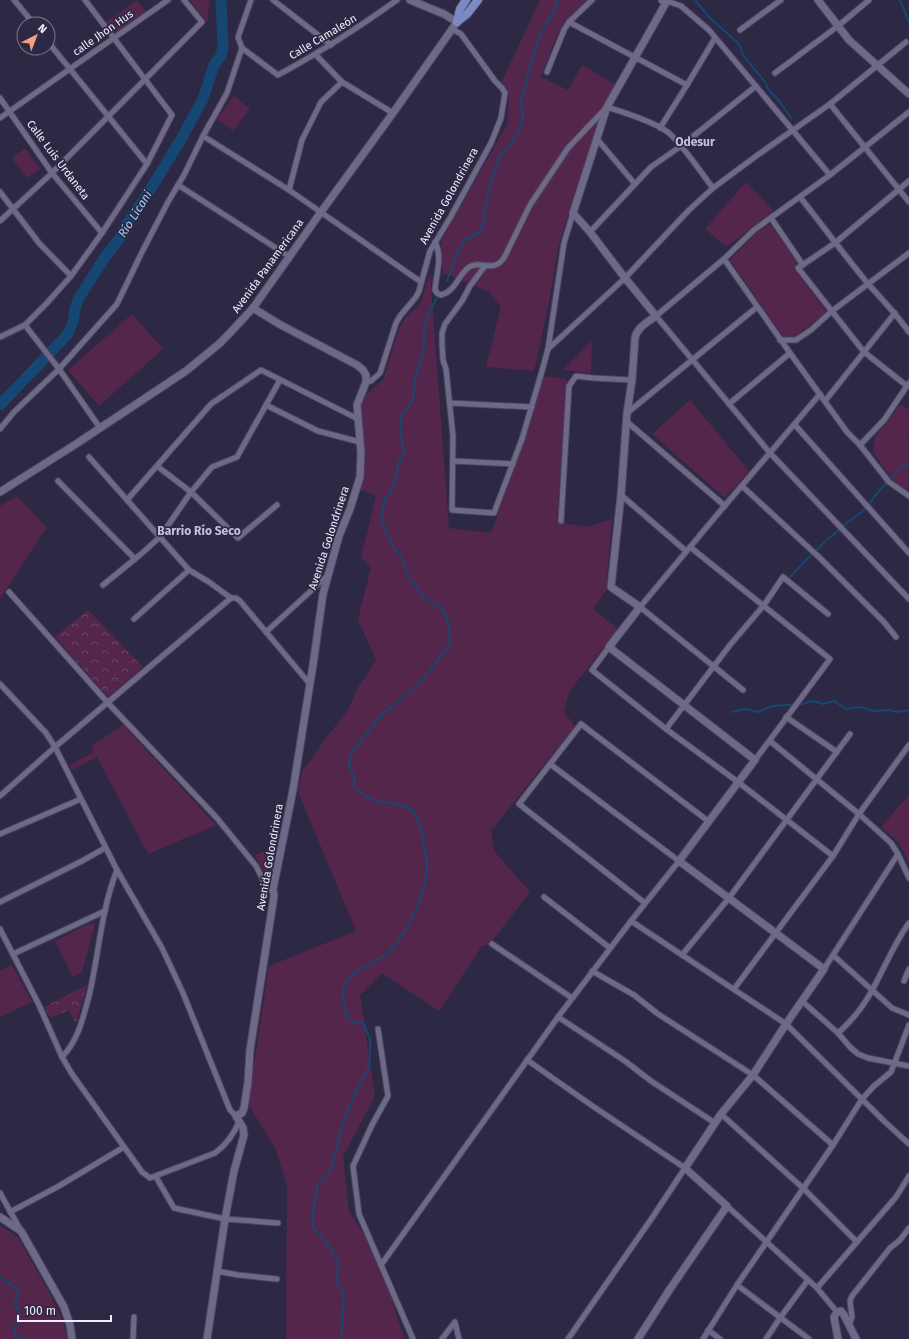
<svg xmlns="http://www.w3.org/2000/svg" width="909" height="1339" font-family="'Fira Sans',sans-serif">
  <style>
    .grass { fill: #54264b }
    .park { fill: url(#park-crowns) }
    .lines { fill: none; stroke-linecap: round; stroke-linejoin: round }
    .stream { stroke: #154772; stroke-width: 2 }
    .river { stroke: #154772; stroke-width: 11 }
    .street-casing { stroke: #4b465c; stroke-width: 7 }
    .secondary-casing { stroke: #4b465c; stroke-width: 9 }
    .primary-casing { stroke: #4b465c; stroke-width: 10 }
    .street { stroke: #6e6988; stroke-width: 5 }
    .secondary { stroke: #6e6988; stroke-width: 7 }
    .primary { stroke: #7d89c7; stroke-width: 8 }
    .labels { text-anchor: middle; dominant-baseline: central; stroke-width: 3.5; stroke-linejoin: round; paint-order: stroke }
    .street-label { font-size: 11px; fill: #f1effd; stroke: #2d2843 }
    .neighbourhood-label { font-size: 12px; font-weight: bold; fill: #c5c0e2; stroke: #2d2843 }
    .water-label { font-size: 12px; font-style: italic; fill: #9bccfc; stroke: #2d2843 }
  </style>
  <defs>
    <pattern id="park-crowns" width="20" height="18" patternUnits="userSpaceOnUse"><rect width="20" height="18" fill="#54264b"/><path d="M2 6a3 3 0 1 1 6 0M12 15a3 3 0 1 1 6 0" fill="none" stroke="#6d4666"/></pattern>
  </defs>
  <rect width="100%" height="100%" fill="#2d2843"/>
  <g class="grass">
    <polygon points="137,0 146,12 115,35 106,22"/>
    <polygon points="190,0 210,0 207,22"/>
    <polygon points="540,0 587,0 565,21 555,40 541,77 568,90 582,65 615,84 605,104 559,244 547,313 534,371 486,367 501,306 488,291 443,273 441,241 507,124 509,95 502,81"/>
    <polygon points="234,96 250,109 233,131 217,119"/>
    <polygon points="25,148 40,169 27,178 12,158"/>
    <polygon points="746,182 774,211 726,247 705,229"/>
    <polygon points="770,224 798,264 793,268 827,312 795,336 783,336 730,260 756,233"/>
    <polygon points="430,273 449,528 491,533 527,433 543,376 567,379 557,522 587,527 612,519 606,591 593,609 618,629 569,692 564,712 575,726 491,831 494,851 530,892 489,945 482,946 439,1011 382,973 360,995 375,1096 343,1157 349,1211 364,1235 388,1285 399,1323 405,1339 286,1339 287,1186 276,1150 248,1104 269,966 356,931 298,792 302,771 311,760 325,739 348,710 357,689 376,660 358,620 371,567 361,558 376,495 359,490 362,469 361,406 366,395 383,380 399,328 406,317 420,304"/>
    <polygon points="132,314 163,349 99,406 68,370"/>
    <polygon points="592,341 591,373 563,370"/>
    <polygon points="690,400 749,471 725,498 652,434"/>
    <polygon points="901,404 909,410 908,493 893,480 873,452 875,437"/>
    <polygon points="17,496 47,528 40,537 0,599 0,506"/>
    <polygon points="123,725 216,825 148,854 97,757 72,770 70,765 94,752 91,746"/>
    <polygon points="909,795 909,862 898,842 881,827"/>
    <polygon points="278,846 272,883 268,880 255,855"/>
    <polygon points="95,923 82,972 73,977 55,941 86,925"/>
    <polygon points="12,965 32,1002 0,1017 0,971"/>
    <polygon points="0,1226 18,1237 51,1296 62,1319 68,1339 0,1339"/>
  </g>
  <g class="park">
    <polygon points="88,610 143,667 108,697 55,637"/>
    <polygon points="87,985 76,1024 69,1010 51,1018 44,1007"/>
  </g>
  <g class="lines">
    <g class="stream">
      <polyline points="695,0 710,18 739,44 743,55 765,82 769,90 779,101 792,119"/>
      <polyline points="900,0 909,22"/>
      <polyline points="447,281 460,247 465,240 478,233 483,227 486,202 491,182 500,156 516,137 520,126 523,118 521,100 536,47 540,35 556,8 558,0"/>
      <polyline points="789,578 805,561 828,539 848,522 862,512 884,485 901,468 909,463"/>
      <polyline points="732,712 745,709 758,712 772,706 802,704 813,701 823,704 834,701 846,709 861,707 873,711 888,710 898,712 909,710"/>
      <polyline points="0,1277 19,1291 15,1303 20,1315 14,1329 16,1336 25,1339"/>
      <path d="M341 1339 344 1294 336 1279 339 1264 331 1248 313 1227V1213L318 1183 331 1170 342 1127 354 1095 368 1069 370 1059V1040L364 1024 355 1022 347 1017C345 1005 339 990 348 979 357 968 375 964 386 954 407 936 428 890 427 862 426 855 424 847 423 841 422 832 420 822 415 814 408 802 388 804 376 801 368 798 359 792 354 786L355 779 349 765 350 756 357 745 384 713 399 701 425 677 450 644 449 629 447 618 441 607 425 598 411 581 401 556 393 547 381 519 385 499 394 487 398 465 404 451 400 431 401 416 411 403 413 399 415 378 424 347V330L428 315 437 298"/>
    </g>
    <polyline class="river" points="0,405 67,335 73,322 75,308 79,298 105,257 120,238 126,225 145,198 180,141 203,99 214,65 221,56 223,46 221,0"/>
    <defs>
      <g id="street">
        <polyline points="14,0 34,24"/>
        <path d="M251 0 238 37 242 48 278 75C321 52 358 28 397 0"/>
        <polyline points="273,0 331,45"/>
        <polyline points="667,1 681,6 709,30 830,175"/>
        <polyline points="569,22 687,85"/>
        <polyline points="740,30 781,0"/>
        <polyline points="48,42 147,164"/>
        <polyline points="316,55 342,82 393,113"/>
        <polyline points="547,72 564,30 569,22 592,0"/>
        <polyline points="775,73 838,26 869,0"/>
        <polyline points="0,98 52,173 102,233"/>
        <polyline points="830,104 909,202"/>
        <polyline points="909,112 830,175 754,230 724,259 656,316 770,453 909,599"/>
        <polyline points="0,118 168,0"/>
        <polyline points="660,128 687,85 715,38"/>
        <polyline points="203,136 289,190 421,282"/>
        <polyline points="597,139 635,184"/>
        <polyline points="178,185 290,257"/>
        <polyline points="289,190 302,140 321,102 342,82"/>
        <polyline points="0,192 39,243 71,276"/>
        <path d="M800 197C823 226 845 256 869 285 883 300 897 315 909 332"/>
        <polyline points="771,218 803,265"/>
        <polyline points="0,221 52,173 202,22 184,0"/>
        <polyline points="590,232 651,167 681,146 756,86"/>
        <path d="M435 242C443 257 436 274 435 290L437 293 441 295C456 291 458 275 469 267 482 259 494 275 505 256L530 205 568 148 607 107C623 112 657 123 669 133 686 149 699 170 713 188"/>
        <polyline points="724,259 790,353 847,432 860,445 889,482 909,496"/>
        <polyline points="485,266 470,286 462,301 445,324 442,333 442,344 443,360 446,369 453,436 452,510 494,513 522,439 542,371 548,349 564,243 573,213"/>
        <polyline points="25,325 59,369 100,428"/>
        <polyline points="0,337 25,325 46,304 71,276 102,233 147,164 172,115 85,0"/>
        <polyline points="780,340 796,340 811,330 832,311 909,253"/>
        <polyline points="548,349 625,278 689,210 713,188 759,154 830,104 906,42"/>
        <polyline points="366,382 371,381 380,373 396,323 400,316 416,297 419,291 430,251 450,218 491,143 501,118 505,93 502,88 495,81 461,34 452,29"/>
        <polyline points="907,386 864,352 798,268 835,243 909,181"/>
        <polyline points="825,401 895,313"/>
        <polyline points="450,403 532,407"/>
        <polyline points="729,404 790,353"/>
        <polyline points="266,405 318,431 360,442"/>
        <polyline points="627,413 757,307"/>
        <polyline points="626,421 725,506"/>
        <polyline points="795,425 909,553"/>
        <polyline points="0,429 14,412 59,369 117,304 142,252 168,202 184,175 203,136 227,93 242,48"/>
        <polyline points="860,445 884,420 909,383"/>
        <polyline points="89,457 189,570 209,582 231,598"/>
        <polyline points="453,461 513,464"/>
        <polyline points="157,466 191,492 238,538 277,505"/>
        <polyline points="58,481 135,559"/>
        <polyline points="742,486 821,559 884,622 896,637"/>
        <polyline points="621,495 686,551"/>
        <polyline points="127,500 211,404 261,370 358,419"/>
        <polyline points="561,521 569,386 576,376 593,378 632,380"/>
        <polyline points="690,547 830,659 755,760"/>
        <polyline points="103,585 141,554 160,537 191,492 212,467 237,457 280,380"/>
        <polyline points="9,592 108,703 216,817 256,866 265,884 270,889 273,889"/>
        <polyline points="134,619 189,570"/>
        <polyline points="266,632 326,577"/>
        <polyline points="609,647 592,670 666,729 738,782 833,856"/>
        <polyline points="0,684 46,733 55,747 117,870 162,948 183,993 230,1110 236,1116"/>
        <polyline points="743,690 640,607 716,516 820,394"/>
        <polyline points="786,717 837,752"/>
        <polyline points="666,729 730,645 764,605 783,577 828,614"/>
        <polyline points="770,741 859,814 891,843 898,854 909,878"/>
        <polyline points="0,796 55,747 231,598 236,598 240,601 309,683"/>
        <polyline points="0,834 81,799"/>
        <polyline points="544,897 610,948"/>
        <polyline points="0,902 82,861 105,848"/>
        <polyline points="645,903 519,804 581,724 708,821"/>
        <polyline points="631,921 786,1024 885,1122 909,1144"/>
        <path d="M0 929 39 1005 62 1057 72 1074 142 1172 150 1178 215 1153C227 1144 234 1135 239 1121"/>
        <polyline points="492,944 572,998"/>
        <polyline points="13,954 105,911"/>
        <polyline points="682,955 729,898 850,734"/>
        <polyline points="833,955 892,1008 909,1015"/>
        <polyline points="824,969 898,854"/>
        <polyline points="592,971 634,995 658,1014 753,1075 833,1145"/>
        <polyline points="904,981 909,969"/>
        <polyline points="734,989 833,856 859,814 909,745"/>
        <polyline points="802,1001 838,1033 850,1047 858,1054 868,1058 909,1066"/>
        <polyline points="558,1017 625,1061 651,1081 715,1123"/>
        <polyline points="378,1029 388,1096 372,1125 353,1166 359,1214 413,1339"/>
        <path d="M838 1033C842 1029 847 1025 851 1020 876 994 887 953 909 923"/>
        <path d="M62 1057C78 1041 83 1018 89 996 99 954 101 910 117 870"/>
        <polyline points="527,1060 594,1107 685,1168 654,1215 568,1339"/>
        <polyline points="721,1114 804,1189 857,1242"/>
        <polyline points="156,1177 174,1208 225,1219 278,1223"/>
        <polyline points="0,1193 20,1229"/>
        <polyline points="727,1206 817,1288 837,1312"/>
        <polyline points="10,1212 59,1186 124,1147"/>
        <polyline points="381,1265 558,1017 631,921 679,861 550,764"/>
        <polyline points="217,1271 238,1275 277,1279"/>
        <polyline points="737,1285 809,1339"/>
        <polyline points="817,1288 896,1197 909,1176"/>
        <polyline points="849,1325 852,1317 850,1301 852,1296 890,1248 900,1240 909,1228"/>
        <polyline points="708,1330 720,1339"/>
        <polyline points="133,1339 134,1317"/>
        <polyline points="442,1339 455,1322 459,1339"/>
        <polyline points="703,1339 737,1285 833,1145 862,1099 874,1086 891,1072 909,1025"/>
        <polyline points="766,1339 780,1318 808,1280"/>
      </g>
      <g id="secondary">
        <polyline points="818,0 849,40 909,94"/>
        <polyline points="0,492 76,444 186,371 219,344 228,335 253,308 321,212 393,113 457,22 444,14 410,0"/>
        <polyline points="0,1217 21,1231 64,1307 70,1325 72,1339"/>
        <polyline points="207,1339 225,1219 234,1171 244,1135 243,1128 236,1116 242,1113 244,1108 248,1082 250,1050 274,896 273,889 293,790 313,665 323,594 339,536 350,509 360,477 361,453 357,405 366,382 366,375 363,370 357,365 279,324 253,308"/>
        <path d="M638 1339 670 1289 727 1206 685 1168 721 1114 753 1075 786 1024 824 969 679 861 755 760 609 647 640 607 611 587 621 495 627 413 632 380 635 338C637 327 648 322 656 316L625 278 590 232 573 213 607 107 667 1 662 0"/>
        <polyline points="838,1339 834,1317 837,1312 841,1311 844,1315 856,1339"/>
      </g>
      <g id="primary">
        <polyline points="457,22 467,14 478,0"/>
        <polyline points="457,22 460,9 466,0"/>
      </g>
    </defs>
    <use href="#street" class="street-casing"/>
    <use href="#secondary" class="secondary-casing"/>
    <use href="#primary" class="primary-casing"/>
    <use href="#street" class="street"/>
    <use href="#secondary" class="secondary"/>
    <use href="#primary" class="primary"/>
  </g>
  <g class="labels">
    <g class="street-label">
      <text transform="translate(103 33) rotate(-35)">calle Jhon Hus</text>
      <text transform="translate(323 37) rotate(-31)">Calle Camaleón</text>
      <text transform="translate(58 160) rotate(53)">Calle Luis Urdaneta</text>
      <text transform="translate(449 196) rotate(-61)">Avenida Golondrinera</text>
      <text transform="translate(268 266) rotate(-54)">Avenida Panamericana</text>
      <text transform="translate(329 538) rotate(-72)">Avenida Golondrinera</text>
      <text transform="translate(270 857) rotate(-80)">Avenida Golondrinera</text>
    </g>
    <g class="neighbourhood-label">
      <text x="695" y="142">Odesur</text>
      <text x="199" y="531">Barrio Río Seco</text>
    </g>
    <g class="water-label">
      <text transform="translate(135 214) rotate(-58)">Río Licani</text>
    </g>
  </g>
  <g transform="translate(36 36) rotate(42)"><circle r="19" fill="#2d2843" stroke="#7b788d"/>
  <path d="M0-3L7 15L0 10L-7 15Z" fill="#f39f83"/>
  <text y="-6" font-size="11" font-weight="bold" text-anchor="middle" fill="#f1effd">N</text>
  </g>
  <path d="M18 1315v6h93v-6" fill="none" stroke="#f1effd" stroke-width="2"/>
  <text x="24" y="1315" font-size="12" fill="#f1effd" stroke="#2d2843" stroke-width="3" paint-order="stroke">100 m</text>
</svg>
